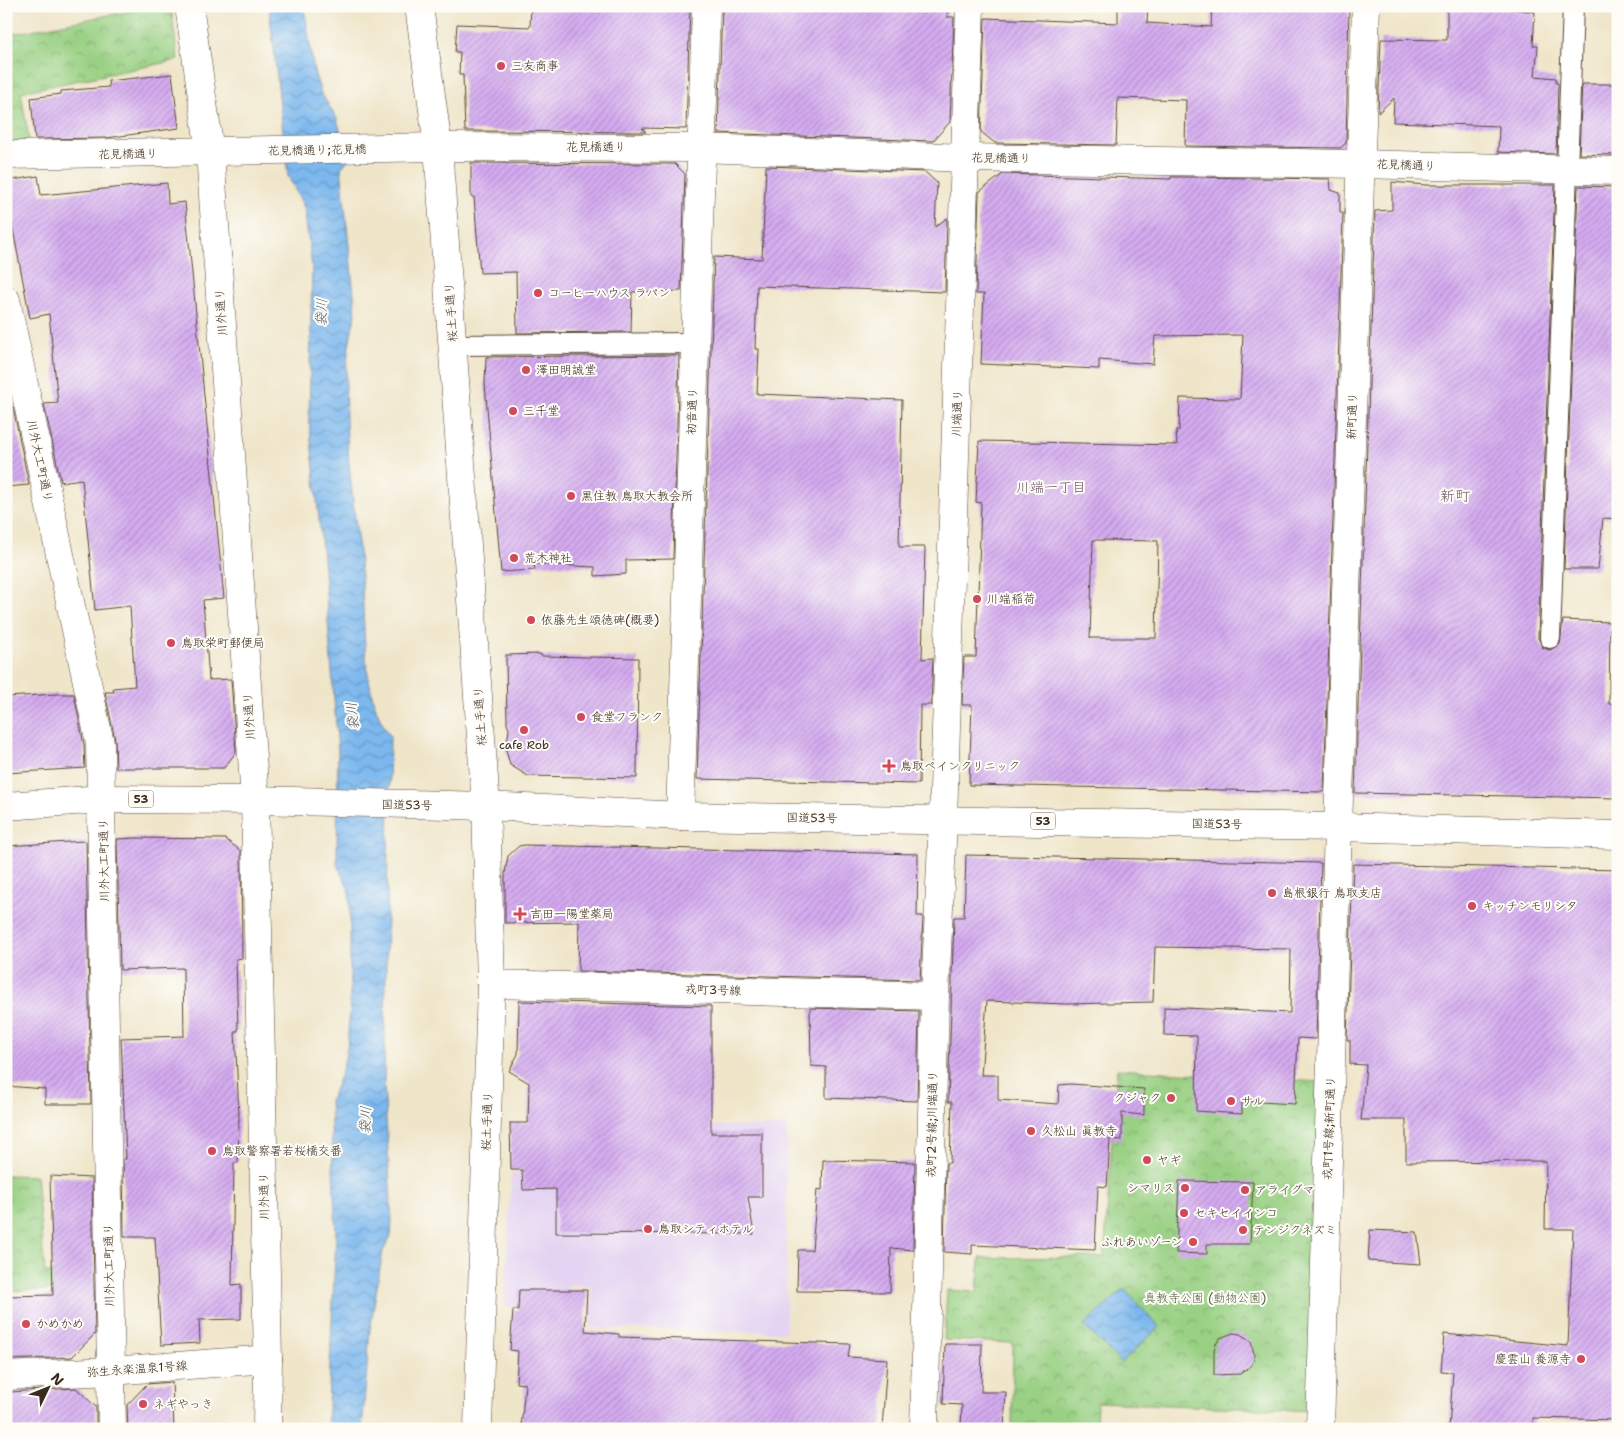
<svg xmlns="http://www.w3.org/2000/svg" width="1624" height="1435" font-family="'Shantell Sans','Klee One',sans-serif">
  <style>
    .built { fill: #e4d3f2 }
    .park { fill: url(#park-crowns); stroke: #6a7d50 }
    .water { fill: url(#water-waves); stroke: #5c7186 }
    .building { fill: url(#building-hatch); fill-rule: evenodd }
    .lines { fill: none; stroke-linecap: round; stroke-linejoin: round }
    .lane-casing { stroke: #564638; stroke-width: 22 }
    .street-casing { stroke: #564638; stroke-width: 29 }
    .highway-casing { stroke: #564638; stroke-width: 29 }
    .lane { stroke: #fff; stroke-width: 20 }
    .street { stroke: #fff; stroke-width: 28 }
    .highway { stroke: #fff; stroke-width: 28 }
    .poi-dot { fill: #d1495b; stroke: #fdfcf7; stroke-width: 2 }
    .labels { text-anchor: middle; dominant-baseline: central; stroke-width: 4; stroke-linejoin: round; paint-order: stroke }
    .shield { fill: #fdfcf7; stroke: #75695f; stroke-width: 1 }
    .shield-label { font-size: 11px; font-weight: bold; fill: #3b2a1e }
    .poi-label { font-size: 12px; fill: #3b2a1e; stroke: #fdfcf7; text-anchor: start }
    .street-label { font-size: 12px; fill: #3b2a1e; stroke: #fdfcf7 }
    .park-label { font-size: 12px; fill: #575c3c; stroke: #fdfcf7 }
    .water-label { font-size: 14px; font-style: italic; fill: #525c67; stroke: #fdfcf7 }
    .neighbourhood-label { font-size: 14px; fill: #715868; stroke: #fdfcf7 }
    .quarter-label { font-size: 15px; fill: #715868; stroke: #fdfcf7 }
  </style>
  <defs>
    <pattern id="park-crowns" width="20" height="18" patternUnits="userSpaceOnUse" patternTransform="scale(1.25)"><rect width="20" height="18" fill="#99d083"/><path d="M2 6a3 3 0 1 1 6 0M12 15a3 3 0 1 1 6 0" fill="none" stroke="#7ea96b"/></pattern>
    <pattern id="water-waves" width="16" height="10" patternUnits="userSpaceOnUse" patternTransform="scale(1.25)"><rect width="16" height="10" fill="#7cb8ee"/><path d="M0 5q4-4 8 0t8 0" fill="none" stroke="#6796c0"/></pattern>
    <pattern id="building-hatch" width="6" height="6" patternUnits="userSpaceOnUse" patternTransform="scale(1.25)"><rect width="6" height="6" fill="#d5acf1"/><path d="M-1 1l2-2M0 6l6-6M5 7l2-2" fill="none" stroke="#ae8cc3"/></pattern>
  </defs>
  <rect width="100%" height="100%" fill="#fdfcf7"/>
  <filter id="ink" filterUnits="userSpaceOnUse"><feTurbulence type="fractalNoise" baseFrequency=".02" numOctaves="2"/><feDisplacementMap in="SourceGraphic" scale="10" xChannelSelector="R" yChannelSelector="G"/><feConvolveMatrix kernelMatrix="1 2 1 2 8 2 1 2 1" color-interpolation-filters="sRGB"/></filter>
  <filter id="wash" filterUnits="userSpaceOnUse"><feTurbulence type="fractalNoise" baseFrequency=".0096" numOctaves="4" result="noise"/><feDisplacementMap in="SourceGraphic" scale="20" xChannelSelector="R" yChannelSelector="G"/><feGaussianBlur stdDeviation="1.12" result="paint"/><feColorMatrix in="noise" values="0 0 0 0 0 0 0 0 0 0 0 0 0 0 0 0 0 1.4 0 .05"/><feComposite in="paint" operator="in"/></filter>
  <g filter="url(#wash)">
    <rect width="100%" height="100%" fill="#efe5c9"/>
    <polygon class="built" points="593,1123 787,1127 786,1332 591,1328 591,1286 569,1285 565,1309 505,1306 511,1174 595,1172"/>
    <g class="park">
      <polygon points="156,6 171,6 178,60 21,92 29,141 6,142 6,35"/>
      <polygon points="1117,1069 1320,1082 1311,1411 1097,1402 1096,1429 1012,1429 1013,1343 944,1340 947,1290 977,1292 980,1258 1104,1257"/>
      <polygon points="6,1175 36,1176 45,1273 93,1274 94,1289 6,1291"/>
    </g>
    <g class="water">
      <path d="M269 6H304L314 72 321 93 337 119 348 160 341 168 356 314C332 393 356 503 362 585 365 631 362 697 390 736L384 1084 392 1221 391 1236 383 1251 370 1329 362 1429H327L336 1235 330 1101 342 1071 347 1049 350 1005V903L349 890 337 864 338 751 324 569 309 420 312 267 304 207 288 176Z"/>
      <polygon points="1124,1289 1159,1327 1121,1363 1084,1326"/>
    </g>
    <g id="blocks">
      <g class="building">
        <polygon points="531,6 690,6 686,129 642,128 646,132 465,131 463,75 459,75 460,52 455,52 457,24 530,27"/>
        <polygon points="722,6 948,6 947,17 954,17 950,122 933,141 718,133"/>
        <polygon points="1118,6 1148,6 1147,23 1211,27 1212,6 1349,6 1346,143 1340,148 1185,146 1186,100 1118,98 1116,145 995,143 981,132 985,18 1118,23"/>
        <polygon points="1447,6 1489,6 1535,12 1533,46 1538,46 1535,76 1556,78 1556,83 1558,83 1556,154 1498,152 1499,126 1393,122 1394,98 1378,113 1381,39 1447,40"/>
        <polygon points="172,74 179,128 106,138 35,139 31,98 61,94 61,91 109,87 108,81"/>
        <polygon points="1582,84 1618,84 1618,155 1579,154"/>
        <polygon points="471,163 675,164 685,174 681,291 632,292 631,332 517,333 516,272 480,273 474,197 471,197"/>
        <polygon points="766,166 925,172 937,183 935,227 947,218 945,292 757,286 755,349 759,349 757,394 902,400 899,547 925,547 922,659 933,658 931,705 920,705 919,784 697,779 714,257 762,259"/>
        <path d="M1003 174 1171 179V177H1185L1330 179 1331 190 1340 193V213H1343L1324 792 969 785 972 705H962L964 657H976L981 503 976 502 979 441 1177 445 1176 430H1179L1180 398 1240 399 1243 335 1155 336 1153 364 1099 360V369L981 364 984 294H976L979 192ZM1093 540 1158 541 1156 638H1090Z"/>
        <polygon points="38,176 41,195 167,183 168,204 185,202 224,598 203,600 209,680 231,679 236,752 224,768 116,768 115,740 105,692 114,692 113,688 135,686 130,606 95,610 82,479 61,482 44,404 58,403 49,314 30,318 6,193 6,181"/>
        <polygon points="1392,182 1425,185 1555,185 1538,638 1543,648 1550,650 1560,644 1563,620 1610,622 1609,704 1618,704 1618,798 1355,793 1375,211 1392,210"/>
        <polygon points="1578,186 1618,187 1618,519 1603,518 1598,569 1564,569"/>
        <polygon points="679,355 673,559 626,560 626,574 595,576 595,567 534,564 535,570 501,572 485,384 486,357"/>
        <polygon points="6,407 13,407 29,485 6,487"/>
        <polygon points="541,654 541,656 638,658 637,778 528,776 510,765 506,750 509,729 507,724 506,655"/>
        <polygon points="57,694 74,694 84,745 85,768 6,773 6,697"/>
        <polygon points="136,838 225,839 241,851 242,958 236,959 238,1031 235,1031 239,1117 238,1163 234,1163 232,1285 241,1284 241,1319 199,1320 200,1343 161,1345 155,1237 124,1237 123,1159 126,1159 121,1038 184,1036 183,968 120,970 117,839"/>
        <polygon points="84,841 86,841 91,1104 45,1104 45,1089 6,1086 6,846"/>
        <polygon points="525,845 918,854 917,916 923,916 920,980 578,971 579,922 505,923 505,873 508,856 519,846"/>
        <polygon points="966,855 1321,863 1316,1039 1298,1038 1295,1104 1242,1101 1242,1114 1196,1111 1197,1036 1164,1035 1164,1007 1290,1013 1291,949 1155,947 1153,1002 1066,1004 987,1001 981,1075 998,1075 998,1100 1058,1104 1059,1085 1071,1084 1144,1089 1144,1115 1122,1113 1122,1140 1110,1139 1107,1187 1098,1186 1095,1250 972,1245 972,1254 944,1252 946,1163 950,1163 952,1102 948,1102 954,917 964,917"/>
        <polygon points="1353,864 1618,870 1618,1420 1533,1418 1533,1429 1449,1429 1453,1372 1441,1371 1444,1334 1568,1346 1573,1229 1545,1229 1546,1161 1406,1162 1406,1120 1361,1120 1366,1065 1350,1064 1350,1040 1347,1040"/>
        <polygon points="519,1001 711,1006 711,1133 762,1133 762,1197 748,1197 754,1234 556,1233 556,1189 523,1190 522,1170 511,1170 510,1123 528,1123 529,1083 509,1071 518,1054"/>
        <polygon points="810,1008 919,1011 917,1101 826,1098 826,1067 811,1066"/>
        <polygon points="823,1160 915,1162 913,1250 891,1248 890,1292 797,1291 798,1250 812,1250 817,1189 822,1190"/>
        <polygon points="50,1176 92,1178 95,1334 72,1357 8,1360 6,1296 53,1295"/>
        <polygon points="1179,1181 1253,1182 1250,1244 1207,1244 1207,1254 1176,1253"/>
        <polygon points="1370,1230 1417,1232 1421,1264 1368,1261"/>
        <polygon points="519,1290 587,1290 585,1331 619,1334 619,1337 850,1344 848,1357 887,1359 882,1429 521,1429 525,1384 516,1383 518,1351 510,1350 513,1310 518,1310"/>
        <polygon points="1233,1333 1240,1334 1251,1341 1254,1354 1254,1360 1251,1366 1240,1374 1214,1375 1214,1350 1216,1344 1220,1338"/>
        <polygon points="945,1344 982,1344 981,1392 1006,1392 1004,1429 961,1429 962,1405 943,1404"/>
        <polygon points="172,1382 174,1429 128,1429 127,1405 147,1384"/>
        <polygon points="76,1388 96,1407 96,1429 6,1429 6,1398 9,1398 9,1392"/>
      </g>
    </g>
  </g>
  <g filter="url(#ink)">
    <use href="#blocks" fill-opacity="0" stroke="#564638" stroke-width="1"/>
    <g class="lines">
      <defs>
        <g id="lane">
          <polyline points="454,345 694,343"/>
          <polyline points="1550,638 1573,6"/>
        </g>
        <g id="street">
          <polyline points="189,6 210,152 255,800 268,1359 267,1429"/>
          <polyline points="419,6 438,147 486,806 491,984 478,1429"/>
          <polyline points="6,155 438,147 700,148 966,158 1361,164 1618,171"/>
          <polyline points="6,300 100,743 112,1429"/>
          <polyline points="680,816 706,6"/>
          <polyline points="491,984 935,996"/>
          <polyline points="6,1376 111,1371 268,1359"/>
          <polyline points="924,1429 935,996 943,819 970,6"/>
          <polyline points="1320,1429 1338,827 1366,6"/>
        </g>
        <polyline id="highway" points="6,806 103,799 255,800 486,806 680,816 1338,827 1618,835"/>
      </defs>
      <use href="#lane" class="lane-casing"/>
      <use href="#street" class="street-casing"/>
      <use href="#highway" class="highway-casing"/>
      <use href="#lane" class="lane"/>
      <use href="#street" class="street"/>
      <use href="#highway" class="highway"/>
    </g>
  </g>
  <g class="poi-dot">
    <circle cx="501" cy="66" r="5"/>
    <circle cx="538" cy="293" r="5"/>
    <circle cx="526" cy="370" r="5"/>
    <circle cx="513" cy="411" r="5"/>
    <circle cx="571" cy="496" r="5"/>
    <circle cx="514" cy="558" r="5"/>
    <circle cx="977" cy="599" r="5"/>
    <circle cx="531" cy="620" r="5"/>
    <circle cx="171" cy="643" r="5"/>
    <circle cx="581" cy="717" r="5"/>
    <circle cx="524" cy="730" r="5"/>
    <path d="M886.5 758.5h5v5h5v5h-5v5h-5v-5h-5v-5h5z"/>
    <circle cx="1272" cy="893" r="5"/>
    <circle cx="1472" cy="906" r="5"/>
    <path d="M517.5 906.5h5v5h5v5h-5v5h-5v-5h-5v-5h5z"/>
    <circle cx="1171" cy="1098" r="5"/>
    <circle cx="1231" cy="1101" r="5"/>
    <circle cx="1031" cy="1131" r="5"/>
    <circle cx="212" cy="1151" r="5"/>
    <circle cx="1147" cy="1160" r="5"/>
    <circle cx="1185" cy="1188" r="5"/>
    <circle cx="1245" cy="1190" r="5"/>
    <circle cx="1184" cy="1213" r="5"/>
    <circle cx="648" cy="1229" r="5"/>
    <circle cx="1243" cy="1230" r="5"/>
    <circle cx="1193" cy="1242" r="5"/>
    <circle cx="26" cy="1324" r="5"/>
    <circle cx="1581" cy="1359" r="5"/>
    <circle cx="143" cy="1404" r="5"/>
  </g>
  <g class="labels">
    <g class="shield">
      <rect x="128.5" y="790.5" width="25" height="17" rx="4"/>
      <rect x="1030.5" y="812.5" width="25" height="17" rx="4"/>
    </g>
    <g class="shield-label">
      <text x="141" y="799">53</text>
      <text x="1043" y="821">53</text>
    </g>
    <g class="poi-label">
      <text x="511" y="66">三友商事</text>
      <text x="548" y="293">コーヒーハウス ラパン</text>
      <text x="536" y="370">澤田明誠堂</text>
      <text x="523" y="411">三千堂</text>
      <text x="581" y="496">黒住教 鳥取大教会所</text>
      <text x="524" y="558">荒木神社</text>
      <text x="987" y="599">川端稲荷</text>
      <text x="541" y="620">依藤先生頌徳碑(概要)</text>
      <text x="181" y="643">鳥取栄町郵便局</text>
      <text x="591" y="717">食堂フランク</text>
      <text x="524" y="745" text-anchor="middle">cafe Rob</text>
      <text x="900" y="766">鳥取ペインクリニック</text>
      <text x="1282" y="893">島根銀行 鳥取支店</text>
      <text x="1482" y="906">キッチンモリシタ</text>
      <text x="530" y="914">吉田一陽堂薬局</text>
      <text x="1161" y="1098" text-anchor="end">クジャク</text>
      <text x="1241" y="1101">サル</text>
      <text x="1041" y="1131">久松山 眞教寺</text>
      <text x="222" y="1151">鳥取警察署若桜橋交番</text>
      <text x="1157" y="1160">ヤギ</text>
      <text x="1175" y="1188" text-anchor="end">シマリス</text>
      <text x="1255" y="1190">アライグマ</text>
      <text x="1194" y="1213">セキセイインコ</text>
      <text x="658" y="1229">鳥取シティホテル</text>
      <text x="1253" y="1230">テンジクネズミ</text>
      <text x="1183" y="1242" text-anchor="end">ふれあいゾーン</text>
      <text x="36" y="1324">かめかめ</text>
      <text x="1571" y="1359" text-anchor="end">慶雲山 養源寺</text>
      <text x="153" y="1404">ネギやっき</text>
    </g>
    <g class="street-label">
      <text x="596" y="147">花見橋通り</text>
      <text transform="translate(317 150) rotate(-1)">花見橋通り;花見橋</text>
      <text transform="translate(128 154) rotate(-1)">花見橋通り</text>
      <text transform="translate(1001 158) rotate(1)">花見橋通り</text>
      <text transform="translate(1406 165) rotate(2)">花見橋通り</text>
      <text transform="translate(221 312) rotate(-94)">川外通り</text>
      <text transform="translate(451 312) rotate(-94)">桜土手通り</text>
      <text transform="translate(692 411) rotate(-88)">初音通り</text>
      <text transform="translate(957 413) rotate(-88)">川端通り</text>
      <text transform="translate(1352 416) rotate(-88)">新町通り</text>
      <text transform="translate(40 461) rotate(78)">川外大工町通り</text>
      <text transform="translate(249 716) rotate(-94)">川外通り</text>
      <text transform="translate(480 716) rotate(-94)">桜土手通り</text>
      <text transform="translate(407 805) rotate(1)">国道53号</text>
      <text transform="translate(812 818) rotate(1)">国道53号</text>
      <text transform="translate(1217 824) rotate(1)">国道53号</text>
      <text transform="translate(104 860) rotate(-91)">川外大工町通り</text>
      <text transform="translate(713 990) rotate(2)">戎町3号線</text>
      <text transform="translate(487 1121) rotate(-88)">桜土手通り</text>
      <text transform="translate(932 1124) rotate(-89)">戎町2号線;川端通り</text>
      <text transform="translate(1329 1128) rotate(-88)">戎町1号線;新町通り</text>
      <text transform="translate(264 1196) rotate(-91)">川外通り</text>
      <text transform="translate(109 1265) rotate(-91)">川外大工町通り</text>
      <text transform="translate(137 1369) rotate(-4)">弥生永楽温泉1号線</text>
    </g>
    <g class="park-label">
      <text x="1205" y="1298">真教寺公園 (動物公園)</text>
    </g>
    <g class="water-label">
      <text transform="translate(321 312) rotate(-88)">袋川</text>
      <text transform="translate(352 716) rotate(-96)">袋川</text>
      <text transform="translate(365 1120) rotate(-87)">袋川</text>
    </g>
    <g class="neighbourhood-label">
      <text x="1051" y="487">川端一丁目</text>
    </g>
    <g class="quarter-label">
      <text x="1455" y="496">新町</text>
    </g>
  </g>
  <rect width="1624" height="1435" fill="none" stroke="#fdfcf7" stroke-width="25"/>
  <g transform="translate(48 1388) rotate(47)" stroke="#fdfcf7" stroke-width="4" paint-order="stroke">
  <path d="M0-4L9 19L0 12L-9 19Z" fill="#3b2a1e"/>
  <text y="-8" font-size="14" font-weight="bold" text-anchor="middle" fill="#3b2a1e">N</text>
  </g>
</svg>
